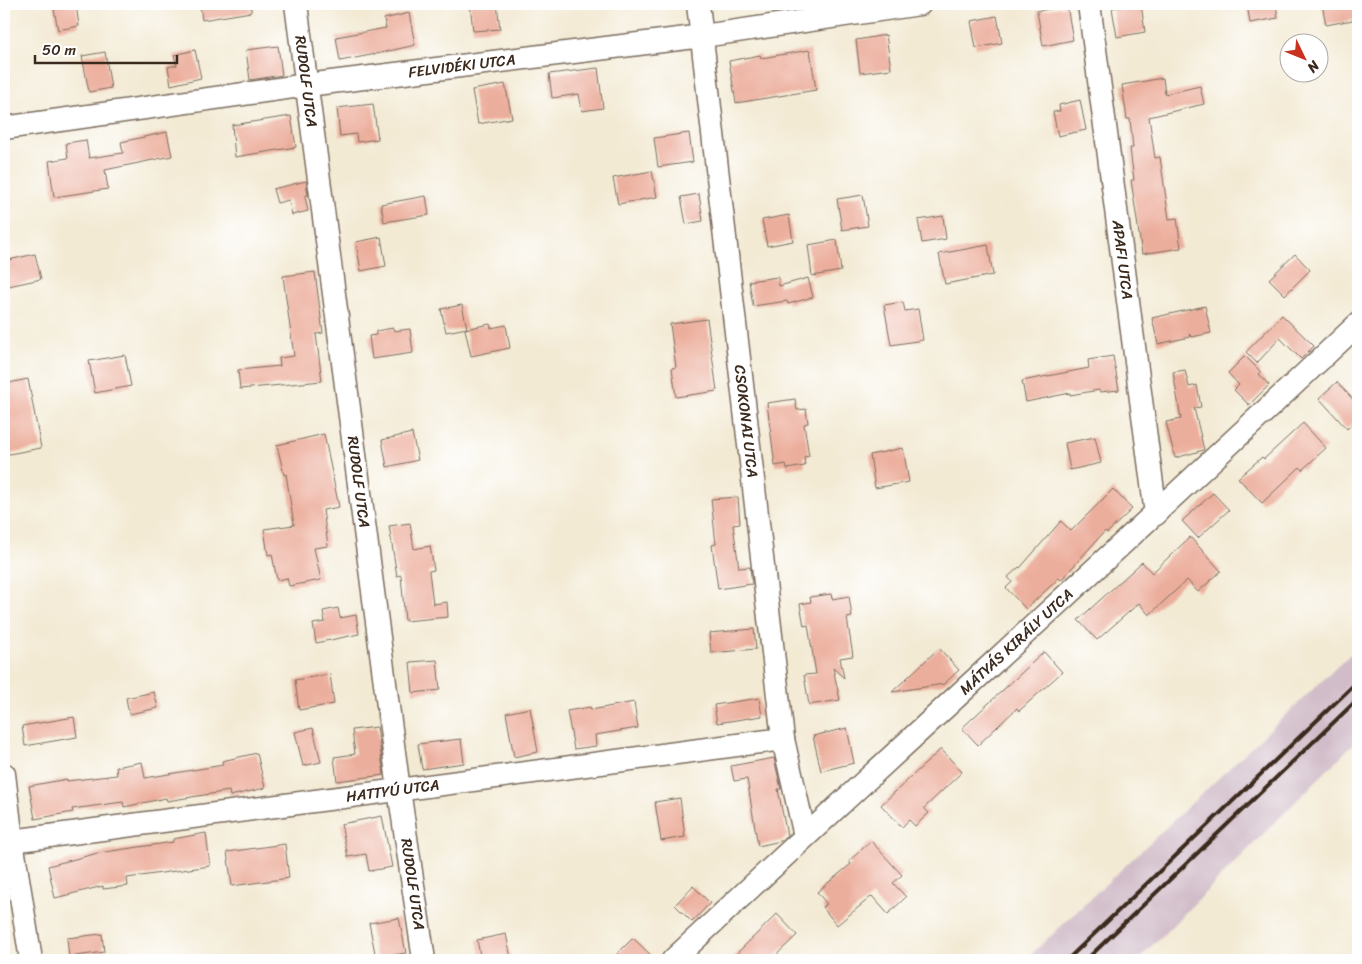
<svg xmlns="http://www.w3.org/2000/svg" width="1362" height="964" font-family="Sriracha,sans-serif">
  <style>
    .industrial { fill: #d1bdc9 }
    .building { fill: #ecae9c }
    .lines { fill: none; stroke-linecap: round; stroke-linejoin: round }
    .street-casing { stroke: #7b6d5e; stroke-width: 25 }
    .street { stroke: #fff; stroke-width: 22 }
    .rail { stroke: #3b2a1e; stroke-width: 4 }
    .labels { text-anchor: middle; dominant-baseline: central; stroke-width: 4.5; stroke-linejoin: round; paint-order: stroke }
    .street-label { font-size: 15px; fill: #3b2a1e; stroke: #fff }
  </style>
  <rect width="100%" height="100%" fill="#fff"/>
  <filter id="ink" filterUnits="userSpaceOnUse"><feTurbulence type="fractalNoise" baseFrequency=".02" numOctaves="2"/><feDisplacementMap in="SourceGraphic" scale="10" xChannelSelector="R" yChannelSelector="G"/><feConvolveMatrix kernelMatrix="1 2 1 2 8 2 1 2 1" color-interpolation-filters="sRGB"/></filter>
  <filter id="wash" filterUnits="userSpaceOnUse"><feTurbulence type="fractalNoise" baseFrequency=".0096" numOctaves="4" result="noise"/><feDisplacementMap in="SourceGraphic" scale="20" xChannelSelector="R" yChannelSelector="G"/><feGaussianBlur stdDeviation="1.12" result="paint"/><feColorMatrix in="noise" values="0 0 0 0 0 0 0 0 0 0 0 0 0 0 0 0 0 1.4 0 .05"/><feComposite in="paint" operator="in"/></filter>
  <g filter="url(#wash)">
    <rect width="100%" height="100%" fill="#f3ead4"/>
    <polygon class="industrial" points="1358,647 1358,739 1138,960 1025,960"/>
    <g id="blocks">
      <g class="building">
        <polygon points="53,4 76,4 79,26 58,30"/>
        <polygon points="200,4 251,4 251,12 202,20"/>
        <polygon points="470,4 497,4 500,29 473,31"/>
        <polygon points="1135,4 1141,4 1145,32 1117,37 1112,8"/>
        <polygon points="1247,4 1276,4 1278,18 1250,23"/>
        <polygon points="1322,4 1356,4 1358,19 1326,25"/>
        <polygon points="1067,6 1073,40 1043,46 1037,11"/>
        <polygon points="409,13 415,45 381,53 340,61 336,37 386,28 384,19"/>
        <polygon points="997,16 1002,43 976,48 971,21"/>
        <polygon points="886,35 891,69 860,73 856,40"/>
        <polygon points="278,46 282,75 250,80 246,50"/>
        <polygon points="195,50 201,78 171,85 168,67 177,65 174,55"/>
        <polygon points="810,50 816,90 736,103 729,61 760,55 761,58"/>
        <polygon points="105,52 111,88 89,92 82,56"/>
        <polygon points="598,68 603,108 582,111 579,94 552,98 549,74"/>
        <polygon points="1163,78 1165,94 1200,86 1204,104 1149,117 1155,158 1160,157 1169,219 1177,218 1181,248 1142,254 1131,180 1134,180 1130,148 1133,148 1130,119 1127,119 1122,85"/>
        <polygon points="505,84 512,118 478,124 472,90"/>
        <polygon points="1080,100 1086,130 1058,136 1053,112 1060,111 1059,105"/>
        <polygon points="373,104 378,139 357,142 356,134 340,136 337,108"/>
        <polygon points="291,116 296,147 235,157 232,125"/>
        <polygon points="167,132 172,156 105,170 108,189 54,197 49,161 68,158 66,143 86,140 89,158 123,153 121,142"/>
        <polygon points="689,133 693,162 658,167 654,138"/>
        <polygon points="652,171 657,197 618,204 613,178"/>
        <polygon points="306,181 308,195 305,196 308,211 292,215 289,200 277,203 273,189"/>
        <polygon points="699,194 703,221 686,224 681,197"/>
        <polygon points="863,195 868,226 842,230 837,199"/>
        <polygon points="426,196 429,215 384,222 381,204"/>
        <polygon points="789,215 793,241 767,246 762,220"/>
        <polygon points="943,216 946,239 922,243 918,220"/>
        <polygon points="381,237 386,266 361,271 356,242"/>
        <polygon points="837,240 841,271 812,276 808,245"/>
        <polygon points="988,245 993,275 945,284 939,254"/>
        <polygon points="35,254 41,279 4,287 4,261"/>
        <polygon points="1295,254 1310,270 1285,295 1269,279"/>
        <polygon points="315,272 323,333 316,334 322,381 240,389 238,370 280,366 279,358 294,356 283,276"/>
        <polygon points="778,277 779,286 808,278 813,297 788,304 787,301 753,306 749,281"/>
        <polygon points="903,302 905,311 918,309 923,340 891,345 884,305"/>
        <polygon points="462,305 467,328 446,332 441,309"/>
        <polygon points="1205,306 1211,333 1192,337 1189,334 1190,337 1158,344 1152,318"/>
        <polygon points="1282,315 1314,346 1301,359 1280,338 1257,363 1246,352"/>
        <polygon points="707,319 717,391 676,397 672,368 676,367 670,324"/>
        <polygon points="490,324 491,328 506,325 510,348 471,356 465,329"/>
        <polygon points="393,328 394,331 410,329 413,353 372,359 369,336 376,335 376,331"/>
        <polygon points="125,355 131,386 95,393 89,361"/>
        <polygon points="1113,356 1119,390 1100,392 1099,390 1070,395 1070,393 1026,402 1022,381 1089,368 1088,360"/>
        <polygon points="1245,356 1261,372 1259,374 1269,385 1249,405 1234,390 1239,385 1228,373"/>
        <polygon points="1185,370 1189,387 1197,385 1201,407 1194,408 1204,450 1175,458 1166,422 1181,419 1173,372"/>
        <polygon points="28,379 41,448 4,455 4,384"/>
        <polygon points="1337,382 1358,405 1358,419 1347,429 1319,398"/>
        <polygon points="795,399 797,410 806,409 808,423 804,424 809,456 804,457 805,466 787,469 786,464 775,466 767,403"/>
        <polygon points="1303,423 1326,448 1302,470 1300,467 1262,503 1238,478 1262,457 1264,459"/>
        <polygon points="412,433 418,460 387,467 382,440"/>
        <polygon points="324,434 339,507 323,510 328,546 314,548 321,580 289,586 287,578 277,580 272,554 268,555 264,529 294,525 286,474 284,475 277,445"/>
        <polygon points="1095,437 1101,463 1070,470 1065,443"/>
        <polygon points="903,448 909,482 875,488 870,455"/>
        <polygon points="1113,489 1132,509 1107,533 1105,531 1061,580 1059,578 1026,609 1006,588 1012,582 1008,577 1019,567 1020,568 1061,521 1071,531"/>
        <polygon points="1213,493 1229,510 1198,538 1182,521"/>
        <polygon points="738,497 740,524 733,525 739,568 750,567 752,584 718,589 712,545 716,544 711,499"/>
        <polygon points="410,523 414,549 430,546 434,570 429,571 433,604 447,602 448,617 405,621 401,575 397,576 389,526"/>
        <polygon points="1190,537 1221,571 1198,592 1187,580 1149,615 1139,603 1097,640 1078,620 1142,562 1152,573"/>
        <polygon points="831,594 832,599 849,596 852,617 847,618 853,656 840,658 844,678 833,668 840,700 809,705 804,675 816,674 808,625 804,626 800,604 811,602 810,597"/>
        <polygon points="338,608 340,618 356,615 359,634 316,643 313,624 325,622 323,611"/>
        <polygon points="754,629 756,649 711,653 709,633"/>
        <polygon points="939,648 959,670 944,684 892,692"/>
        <polygon points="1044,652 1062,672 1019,711 1017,708 978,745 962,728"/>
        <polygon points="437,660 440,690 413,693 410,662"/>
        <polygon points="330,674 334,704 299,710 295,680"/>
        <polygon points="154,692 158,708 129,714 126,698"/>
        <polygon points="759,698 762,716 717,723 714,705"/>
        <polygon points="634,702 638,728 595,735 596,746 574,749 567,711 590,707 591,710"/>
        <polygon points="530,708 538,752 514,757 506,713"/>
        <polygon points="74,717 77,737 25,746 22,726"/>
        <polygon points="377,727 384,775 337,781 334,757 355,754 352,730"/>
        <polygon points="313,728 321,762 303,766 295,732"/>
        <polygon points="847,728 854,763 821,771 813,736"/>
        <polygon points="461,739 464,763 422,769 418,744"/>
        <polygon points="941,749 962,772 924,808 929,813 915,826 909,820 902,827 881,805"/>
        <polygon points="257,753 265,788 230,796 229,791 167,801 166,798 124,807 123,802 72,809 73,812 35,819 29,786 67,779 67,781 117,775 116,767 142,762 145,778 223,765 222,761"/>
        <polygon points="774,758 781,789 778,789 787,836 781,841 758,846 747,779 734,781 731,766"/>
        <polygon points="680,798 685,837 661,841 655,802"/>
        <polygon points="382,816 392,867 369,871 366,854 348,857 341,824"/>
        <polygon points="206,833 210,866 127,878 128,886 103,889 103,886 55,898 48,866 98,853 173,842 173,839"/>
        <polygon points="871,841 902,875 893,883 906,897 888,914 872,896 837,925 822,907 827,904 817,892 851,864 849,861"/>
        <polygon points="285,844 289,878 232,886 227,852"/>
        <polygon points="693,886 710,903 692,922 675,905"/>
        <polygon points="777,914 797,935 771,960 730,960"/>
        <polygon points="399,918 406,953 376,958 369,923"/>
        <polygon points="102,934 104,952 69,957 67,938"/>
        <polygon points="506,934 511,958 503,960 481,960 477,940"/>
        <polygon points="633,938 656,960 611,960"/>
      </g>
    </g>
  </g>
  <g filter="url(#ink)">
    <use href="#blocks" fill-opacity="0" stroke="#7b6d5e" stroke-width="1"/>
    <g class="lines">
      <defs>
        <g id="street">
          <path id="s1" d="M296 4 399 790 424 960"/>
          <path id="s2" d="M698 4 783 739 805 836"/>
          <path id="s3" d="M1089 4 1156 514"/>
          <path id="s4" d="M4 128 307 85 703 36 920 4"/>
          <polyline points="4,774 12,841 31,960"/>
          <path id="s5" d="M4 842 783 739"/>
          <path id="s6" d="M673 960C900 747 1131 538 1358 324"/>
        </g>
      </defs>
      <use href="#street" class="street-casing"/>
      <use href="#street" class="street"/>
      <g class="rail">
        <polyline points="1067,960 1358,681"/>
        <polyline points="1086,960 1358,699"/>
      </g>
    </g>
  </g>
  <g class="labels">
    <g class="street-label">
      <text stroke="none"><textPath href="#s4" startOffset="462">FELVIDÉKI UTCA</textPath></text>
      <text stroke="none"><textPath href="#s1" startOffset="78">RUDOLF UTCA</textPath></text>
      <text stroke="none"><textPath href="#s3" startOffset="258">APAFI UTCA</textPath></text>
      <text stroke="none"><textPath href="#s2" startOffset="420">CSOKONAI UTCA</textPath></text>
      <text stroke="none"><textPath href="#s1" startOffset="482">RUDOLF UTCA</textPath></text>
      <text stroke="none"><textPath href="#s6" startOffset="468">MÁTYÁS KIRÁLY UTCA</textPath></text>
      <text stroke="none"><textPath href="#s5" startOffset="392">HATTYÚ UTCA</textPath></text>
      <text stroke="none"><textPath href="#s1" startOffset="888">RUDOLF UTCA</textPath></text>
    </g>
  </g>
  <rect width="1362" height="964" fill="none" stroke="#fff" stroke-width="20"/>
  <g transform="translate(1304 58) rotate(133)"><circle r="24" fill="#ffffff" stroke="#b1aaa5"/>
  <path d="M0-4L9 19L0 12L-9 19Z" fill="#c8321e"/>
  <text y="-8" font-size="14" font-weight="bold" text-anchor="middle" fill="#3b2a1e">N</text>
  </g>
  <path d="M35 55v8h142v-8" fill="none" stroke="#3b2a1e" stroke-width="2.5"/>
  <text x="42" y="55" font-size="15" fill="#3b2a1e" stroke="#ffffff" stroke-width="4" paint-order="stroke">50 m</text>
</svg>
